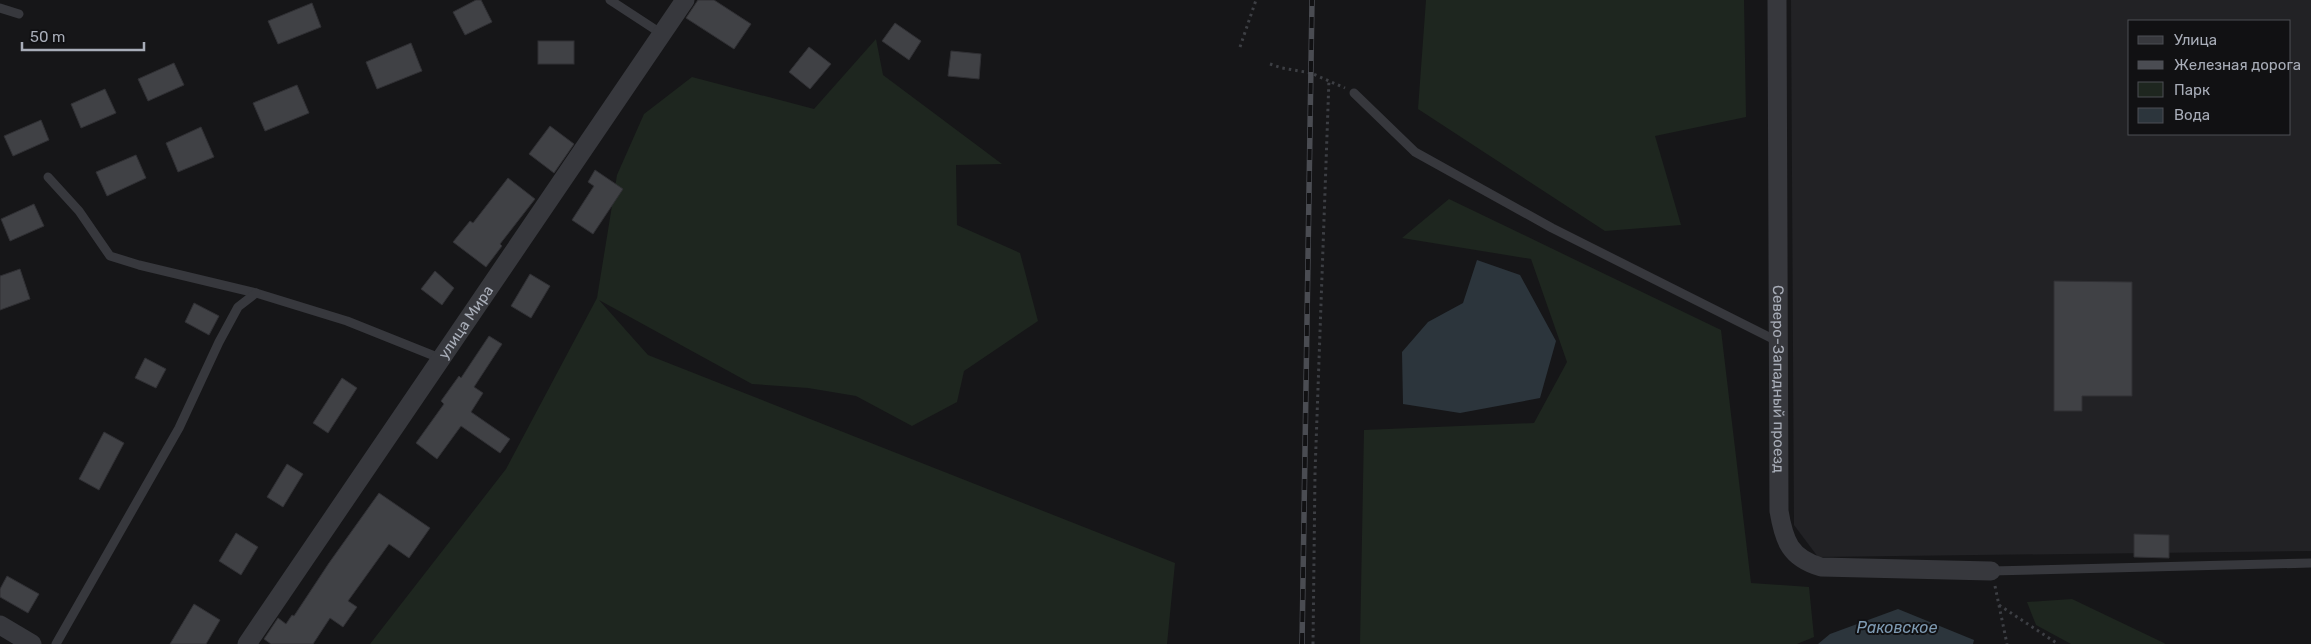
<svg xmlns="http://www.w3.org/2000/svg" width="2311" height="644" font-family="Rubik,sans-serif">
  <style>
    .built { fill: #222225; fill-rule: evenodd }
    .green { fill: #1e261f }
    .water { fill: #2c353c }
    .building { fill: #404145; stroke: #303034 }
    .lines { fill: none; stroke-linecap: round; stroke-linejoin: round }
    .path { stroke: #3d3f44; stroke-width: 3; stroke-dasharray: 2.5 4; stroke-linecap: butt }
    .lane { stroke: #37383d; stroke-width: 9 }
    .street { stroke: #37383d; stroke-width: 19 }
    .rail-casing { stroke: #4a4c52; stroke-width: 5.5 }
    .rail { stroke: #111113; stroke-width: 4; stroke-dasharray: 11; stroke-linecap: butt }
    .labels { text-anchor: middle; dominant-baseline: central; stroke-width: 4; stroke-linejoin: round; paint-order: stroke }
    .street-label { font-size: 15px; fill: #a8adb8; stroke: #111113 }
    .water-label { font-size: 16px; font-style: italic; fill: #7f9bb3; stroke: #111113 }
  </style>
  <rect width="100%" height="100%" fill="#161618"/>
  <path class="built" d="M1791 0H2311V551L1818 557 1794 525ZM2130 21H2290V134H2130Z"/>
  <g class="green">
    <polygon points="1426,0 1744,0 1746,117 1655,136 1681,225 1605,231 1418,109"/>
    <polygon points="876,39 883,75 1002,164 956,165 957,225 1020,253 1038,321 964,371 957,402 912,426 856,396 808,388 752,384 599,300 648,355 1175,563 1167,644 370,644 506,469 597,298 617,175 644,114 692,77 814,109"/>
    <polygon points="1449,199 1721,330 1751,583 1809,587 1814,637 1797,644 1360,644 1364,430 1534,423 1567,362 1531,259 1402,238"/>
    <polygon points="2072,599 2164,643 2165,644 2071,644 2036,625 2027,602"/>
  </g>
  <g class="water">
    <polygon points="1477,260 1520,275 1556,341 1540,398 1460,413 1403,404 1402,352 1428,322 1463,303"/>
    <polygon points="1898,609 1974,640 1973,644 1818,644 1830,634"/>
  </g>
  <g class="building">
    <polygon points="476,0 481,0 492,22 465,35 453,12"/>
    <polygon points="698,0 714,0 751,24 734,49 686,18"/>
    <polygon points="312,3 321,27 278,44 268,21"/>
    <polygon points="895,23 921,41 909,60 882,41"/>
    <rect x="538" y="41" width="36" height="23"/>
    <polygon points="411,43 422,71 377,89 366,62"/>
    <polygon points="809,47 831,64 810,89 789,72"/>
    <polygon points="951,51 981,54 979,79 948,76"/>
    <polygon points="174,63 184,85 148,101 138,79"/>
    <polygon points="297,85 309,113 265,131 253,103"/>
    <polygon points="105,89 116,113 81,128 71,104"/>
    <polygon points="41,120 49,140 13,156 4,136"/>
    <polygon points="550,126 574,144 554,173 529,154"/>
    <polygon points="201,127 214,157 178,172 166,143"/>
    <polygon points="136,155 146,178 107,196 96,172"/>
    <polygon points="595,170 623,189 593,234 572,220 594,186 588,182"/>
    <polygon points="508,178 535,199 500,244 502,246 486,267 453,242 470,221 473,223"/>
    <polygon points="34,204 44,226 10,241 1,219"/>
    <polygon points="20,269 30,299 0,310 0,276"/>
    <polygon points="435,271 454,288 442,305 421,289"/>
    <polygon points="530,274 550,286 531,318 511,306"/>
    <polygon points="2054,281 2132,282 2132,396 2082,396 2082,411 2054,411"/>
    <polygon points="194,303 219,316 209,335 185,322"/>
    <polygon points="489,336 502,344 474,387 483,393 471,412 510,439 500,453 461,426 437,459 416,443 444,404 441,401 459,376 461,378"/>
    <polygon points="145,358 166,369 156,388 135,378"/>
    <polygon points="342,378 357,388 328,433 313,423"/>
    <polygon points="104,432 124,443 99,490 79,479"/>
    <polygon points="287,464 303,474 283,507 267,497"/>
    <polygon points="379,493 430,528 409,558 389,544 348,601 357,607 343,627 330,618 313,644 271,644 264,639 278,618 286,624 292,615 294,616 329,563"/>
    <polygon points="236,533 258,547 241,575 219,561"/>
    <polygon points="2134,534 2169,535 2169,558 2134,557"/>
    <polygon points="7,576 39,594 28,613 0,597 0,589"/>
    <polygon points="194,604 220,620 206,644 170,644"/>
  </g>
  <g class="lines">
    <g class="path">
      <polyline points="1240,47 1256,0"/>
      <polyline points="1270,64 1282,68 1311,73 1345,88"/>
      <polyline points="1995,586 2007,644"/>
      <polyline points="1999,605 2058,644"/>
      <polyline points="1313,644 1315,473 1329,79"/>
    </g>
    <g class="lane">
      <polyline points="610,0 662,34"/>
      <polyline points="0,8 19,14"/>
      <polyline points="1354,93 1415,152 1552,228 1777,341"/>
      <polyline points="48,177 79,211 110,256 139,265 256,293 347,321 442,359"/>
      <polyline points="1991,571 2311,563"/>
      <polyline points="56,644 179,428 219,342 238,307 256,293"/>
    </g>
    <g class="street">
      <path id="s1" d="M1777 0 1779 511C1784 541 1790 558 1821 567L1991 571"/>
      <polyline points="0,625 32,644"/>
      <path id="s2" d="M247 644 685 0"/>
    </g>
    <defs>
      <polyline id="rail" points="1302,644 1312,0"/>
    </defs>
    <use href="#rail" class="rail-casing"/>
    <use href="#rail" class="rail"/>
  </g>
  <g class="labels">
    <g class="street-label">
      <text stroke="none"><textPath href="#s2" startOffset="389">улица Мира</textPath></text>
      <text stroke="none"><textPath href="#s1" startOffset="379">Северо-Западный проезд</textPath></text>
    </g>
    <g class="water-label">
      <text x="1897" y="627">Раковское</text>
    </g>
  </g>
  <rect x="2128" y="20" width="162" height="115" fill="#111113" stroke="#4d4f55"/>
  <rect x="2138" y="36" width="25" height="8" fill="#37383d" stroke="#4d4f55"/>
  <text x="2174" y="45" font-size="15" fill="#a8adb8">Улица</text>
  <rect x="2138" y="61" width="25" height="8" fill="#4a4c52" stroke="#4d4f55"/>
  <text x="2174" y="70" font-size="15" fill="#a8adb8">Железная дорога</text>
  <rect x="2138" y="82" width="25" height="15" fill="#1e261f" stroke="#4d4f55"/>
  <text x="2174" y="95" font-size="15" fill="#a8adb8">Парк</text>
  <rect x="2138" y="108" width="25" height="15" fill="#2c353c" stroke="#4d4f55"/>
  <text x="2174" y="120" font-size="15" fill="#a8adb8">Вода</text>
  <path d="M22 42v8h122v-8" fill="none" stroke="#a8adb8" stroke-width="2.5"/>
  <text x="30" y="42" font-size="15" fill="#a8adb8" stroke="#111113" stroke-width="4" paint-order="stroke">50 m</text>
</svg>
